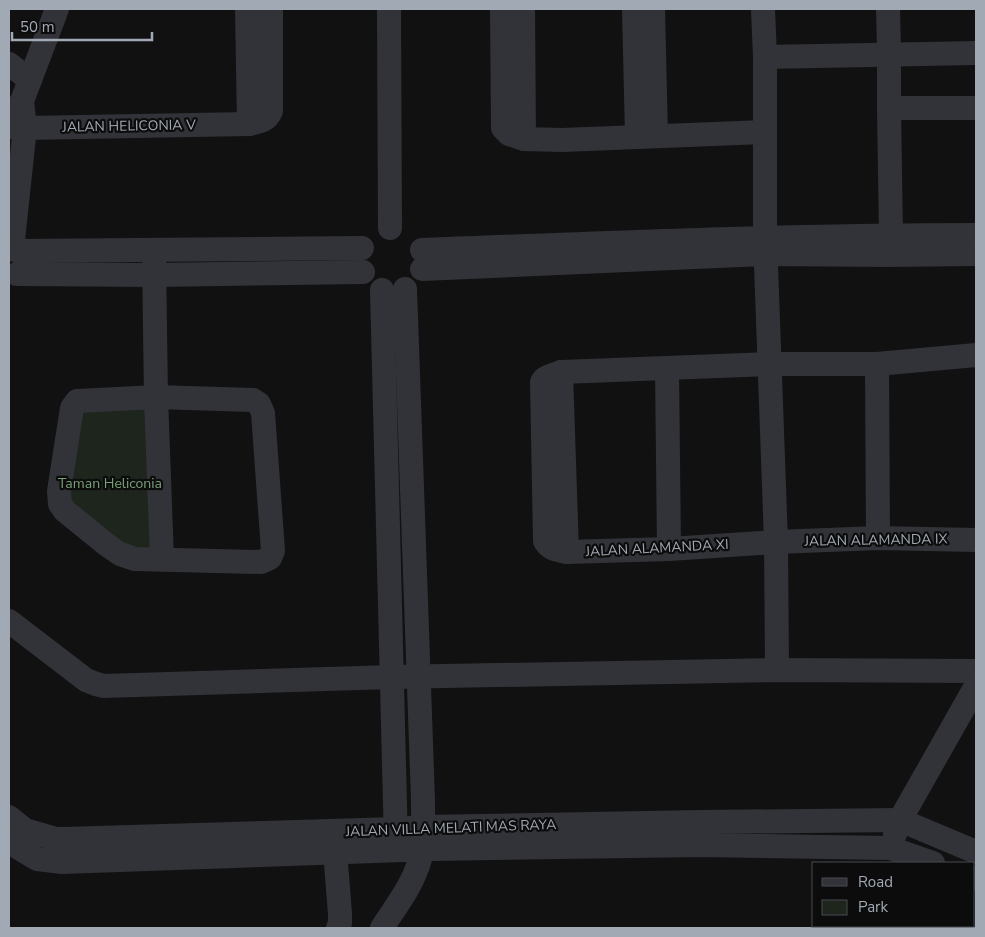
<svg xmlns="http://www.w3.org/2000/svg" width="985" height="937" font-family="'Nunito Sans',sans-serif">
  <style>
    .green { fill: #1d251d }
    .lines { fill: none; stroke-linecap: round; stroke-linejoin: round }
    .minor { stroke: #323338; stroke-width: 24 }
    .labels { text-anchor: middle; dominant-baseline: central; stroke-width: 4.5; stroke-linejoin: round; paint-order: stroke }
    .street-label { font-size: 14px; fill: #a1a9b4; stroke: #0c0c0d }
    .park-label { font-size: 14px; fill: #78a177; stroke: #0c0c0d }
  </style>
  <rect width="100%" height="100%" fill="#111112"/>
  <polygon class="green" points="156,397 162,559 135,559 65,511 77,401"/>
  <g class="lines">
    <g class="minor">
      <polyline points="247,9 249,124"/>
      <polyline points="389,9 390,228"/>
      <polyline points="502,9 503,128 509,134 524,139 562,140 765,132"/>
      <polyline points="523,9 524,139"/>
      <polyline points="634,9 637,137"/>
      <polyline points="653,9 656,136"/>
      <polyline points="763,9 765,57 765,237 776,542 777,670"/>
      <polyline points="888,9 889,49 889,108 891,235"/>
      <polyline points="765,57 976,53"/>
      <polyline points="9,64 30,80"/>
      <polyline points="889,108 976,108"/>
      <polyline points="14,113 22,101 57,9"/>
      <path d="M9 127 25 128 249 124C259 122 267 121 271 111V9"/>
      <polyline points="13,240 25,128 22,101"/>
      <path d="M422 250C607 243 791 235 976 235"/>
      <polyline points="17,251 362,248"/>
      <polyline points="154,259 156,397 162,559"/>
      <polyline points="422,269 766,254 888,255 976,254"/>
      <polyline points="17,274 154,275 363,272"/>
      <polyline points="382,290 396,843"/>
      <path d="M976 355 877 364H770L561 372C554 375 545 376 542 382L545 541C550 550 558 550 567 552L669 549 776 542 878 538 976 540"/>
      <polyline points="877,364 878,538"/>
      <polyline points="667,368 669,549"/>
      <polyline points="561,372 567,552"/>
      <polygon points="156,397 253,400 259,404 263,413 273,551 270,558 261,562 135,559 120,554 107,545 65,511 60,504 59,491 72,408 77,401"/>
      <polyline points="9,621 86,680 96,684 104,686 392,677 777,670 976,671"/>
      <polyline points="9,817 25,830 56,839 63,839 396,829 423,827 700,822 900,820 976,852"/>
      <polyline points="895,834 900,820 976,686"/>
      <polyline points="334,838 340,914 340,923 338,928"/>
      <polyline points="9,842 37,859 62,862 432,849 701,845 890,848 933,863"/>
      <polyline points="974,878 976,879"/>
      <path d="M382 928C396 906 413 885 420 859 424 843 423 817 423 800L405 289"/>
      <polyline points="865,928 866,926"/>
    </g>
  </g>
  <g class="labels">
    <g class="street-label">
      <text transform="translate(129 126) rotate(-1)">JALAN HELICONIA V</text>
      <text transform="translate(876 540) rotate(-1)">JALAN ALAMANDA IX</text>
      <text transform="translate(657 548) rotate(-3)">JALAN ALAMANDA XI</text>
      <text transform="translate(451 828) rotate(-2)">JALAN VILLA MELATI MAS RAYA</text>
    </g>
    <g class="park-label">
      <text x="110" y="483">Taman Heliconia</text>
    </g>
  </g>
  <rect width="985" height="937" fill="none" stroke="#a1a9b4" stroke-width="20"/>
  <rect x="812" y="862" width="162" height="65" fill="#0c0c0d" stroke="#484b50"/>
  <rect x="822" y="878" width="25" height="8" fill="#323338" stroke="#484b50"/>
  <text x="858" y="887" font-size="15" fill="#a1a9b4">Road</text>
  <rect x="822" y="900" width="25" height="15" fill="#1d251d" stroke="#484b50"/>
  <text x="858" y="912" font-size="15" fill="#a1a9b4">Park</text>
  <path d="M12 32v8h140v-8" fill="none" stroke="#a1a9b4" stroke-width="2.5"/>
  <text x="20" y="32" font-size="15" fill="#a1a9b4" stroke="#0c0c0d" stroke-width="4" paint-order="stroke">50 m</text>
</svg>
